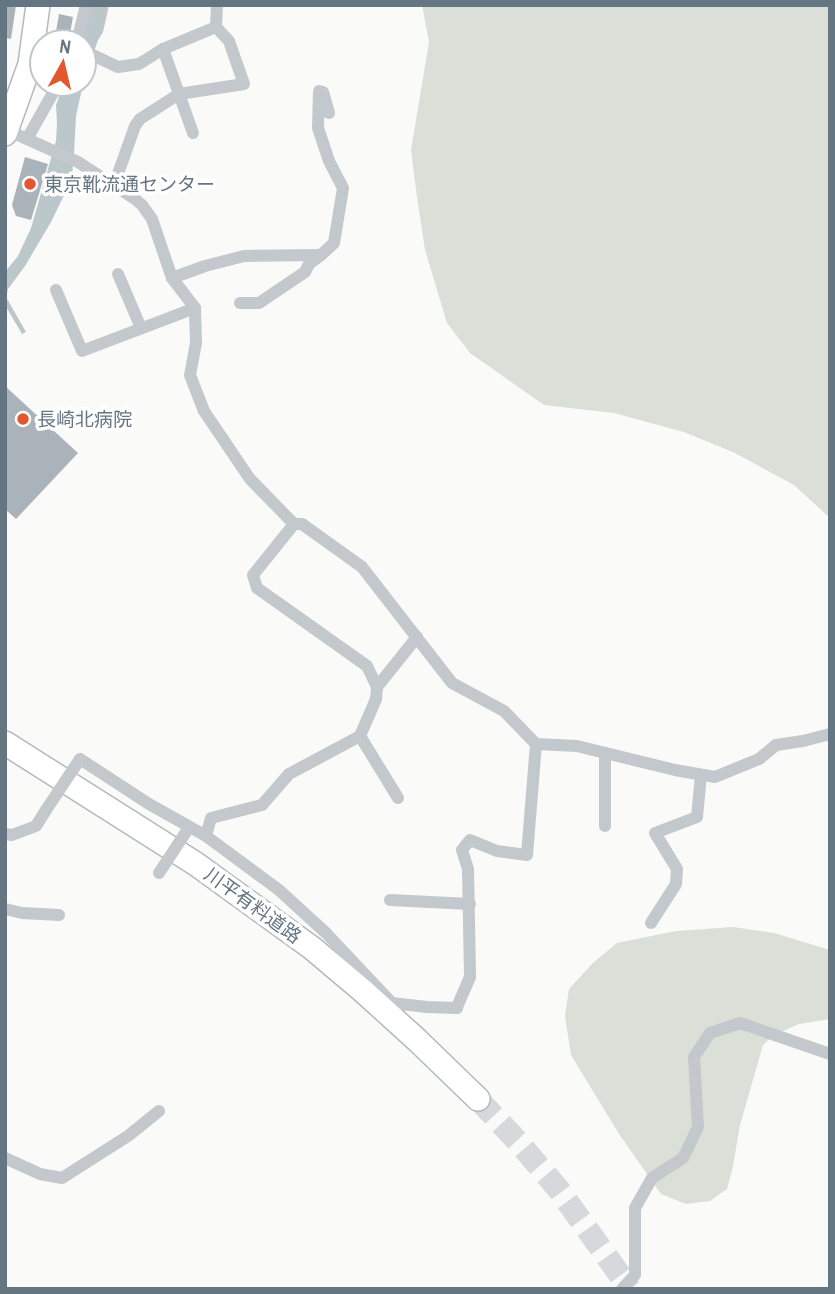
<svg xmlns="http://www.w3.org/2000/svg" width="835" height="1294" font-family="'Archivo Narrow','Noto Sans JP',sans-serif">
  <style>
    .green { fill: #dadfd7 }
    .water { fill: #bbc7cb }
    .building { fill: #aab3b9 }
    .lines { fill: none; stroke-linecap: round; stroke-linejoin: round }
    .highway-tunnel { stroke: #d5d9db; stroke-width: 23; stroke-dasharray: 23 11; stroke-linecap: butt }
    .highway-casing { stroke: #b4b9bd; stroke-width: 26 }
    .street { stroke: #c3c8cc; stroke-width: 12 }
    .highway { stroke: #fff; stroke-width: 23 }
    .street-bridge { stroke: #c3c8cc; stroke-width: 12 }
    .poi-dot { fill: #e4572e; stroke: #fff; stroke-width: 2.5 }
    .labels { text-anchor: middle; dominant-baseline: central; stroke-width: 7; stroke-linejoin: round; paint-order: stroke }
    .poi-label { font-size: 19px; fill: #657683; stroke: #fff; text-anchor: start }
    .street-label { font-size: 19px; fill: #657683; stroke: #fff }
  </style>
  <rect width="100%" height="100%" fill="#fafaf8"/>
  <g class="green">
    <polygon points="422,5 830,5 830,518 794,485 735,453 684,432 614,413 544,405 470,353 447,323 425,250 417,197 411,150 429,42"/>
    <polygon points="733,927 774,933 830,950 830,1019 799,1024 774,1035 763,1045 740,1125 733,1166 727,1189 710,1201 686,1204 661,1194 619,1134 571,1055 565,1016 569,989 593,963 617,943 676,931"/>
  </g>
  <g class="water">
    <polygon points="92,5 109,5 103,32 98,40 84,81 84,42 81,42"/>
    <polygon points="64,84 83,84 76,116 74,154 72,175 69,185 51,222 25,266 8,289 6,297 26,332 22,334 5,305 5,272 18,256 31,228 56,141 57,123 56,105"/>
  </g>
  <g class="building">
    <polygon points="5,5 16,5 11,39 5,38"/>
    <polygon points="59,14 73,17 69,39 55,37"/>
    <polygon points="25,157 48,164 31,220 16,216 12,205"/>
    <polygon points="5,386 78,453 16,519 5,509"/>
  </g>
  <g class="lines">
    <polyline class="highway-tunnel" points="478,1099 520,1144 559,1190 630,1289"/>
    <defs>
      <g id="highway">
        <polyline points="5,134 30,64 38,5"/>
        <polyline points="5,743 196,864 312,948 363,991 417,1040 478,1099"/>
      </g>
    </defs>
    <use href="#highway" class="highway-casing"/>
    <g class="street">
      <polyline points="77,42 86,5"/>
      <polyline points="163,49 193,133"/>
      <polyline points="84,51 118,67 139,64 163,49 216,27 217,5"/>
      <polyline points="7,130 78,162 135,199 142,205 152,219 172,278 195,308 196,343 190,375 204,411 250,479 294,524 302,524 362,567 452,683 504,711 536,744 577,746 675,770 715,777 759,759 776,745 803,741 830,734"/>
      <polyline points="27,139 58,84"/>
      <polyline points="114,185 135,126 140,119 179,94 244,84 229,41 216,27"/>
      <polyline points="321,255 334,243 343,188 329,161 318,128 319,91 323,92 329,113"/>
      <polyline points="118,274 141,328"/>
      <polyline points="172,278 205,266 244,256 321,255 309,264 305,272 259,303 240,303"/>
      <polyline points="56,290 82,351 195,308"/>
      <polyline points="294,524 253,575 257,588 367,666 377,687 376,699 360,736 398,798"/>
      <polyline points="377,687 417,637"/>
      <polyline points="360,736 289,774 262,805 211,818 206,836 279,890 326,933 392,1003 427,1007 457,1008"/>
      <polyline points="80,759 149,804 206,836"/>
      <polyline points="605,826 605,753"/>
      <polyline points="5,834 12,835 36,826 46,810"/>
      <polyline points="390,900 470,904"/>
      <polyline points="5,909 22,913 59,915"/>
      <polyline points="651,923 676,884 677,869 655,833 697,817 701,775"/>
      <polyline points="457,1007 470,977 468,869 462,850 470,840 497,851 527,855 536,744"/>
      <polyline points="5,1158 40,1174 62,1178 128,1136 159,1111"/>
      <polyline points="622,1289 635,1275 635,1208 652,1178 683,1158 698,1127 694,1057 710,1033 740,1023 830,1054"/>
    </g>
    <use href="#highway" class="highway"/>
    <g class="street-bridge">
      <polyline points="46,810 80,759"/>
      <polyline points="159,873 186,832"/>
    </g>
  </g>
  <g class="poi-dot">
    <circle cx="30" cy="184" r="7"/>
    <circle cx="23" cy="419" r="7"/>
  </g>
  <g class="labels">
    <g class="poi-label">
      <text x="44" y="184">東京靴流通センター</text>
      <text x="37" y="419">長崎北病院</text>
    </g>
    <g class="street-label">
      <text transform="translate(253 905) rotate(36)">川平有料道路</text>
    </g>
  </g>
  <rect width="835" height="1294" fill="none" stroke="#657683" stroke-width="14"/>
  <g transform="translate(63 63) rotate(8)"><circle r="33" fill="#ffffff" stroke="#c1c8cd" stroke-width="2"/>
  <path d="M0-5L12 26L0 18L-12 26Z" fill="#e4572e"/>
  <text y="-10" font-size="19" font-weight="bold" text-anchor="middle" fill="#657683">N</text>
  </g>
</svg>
